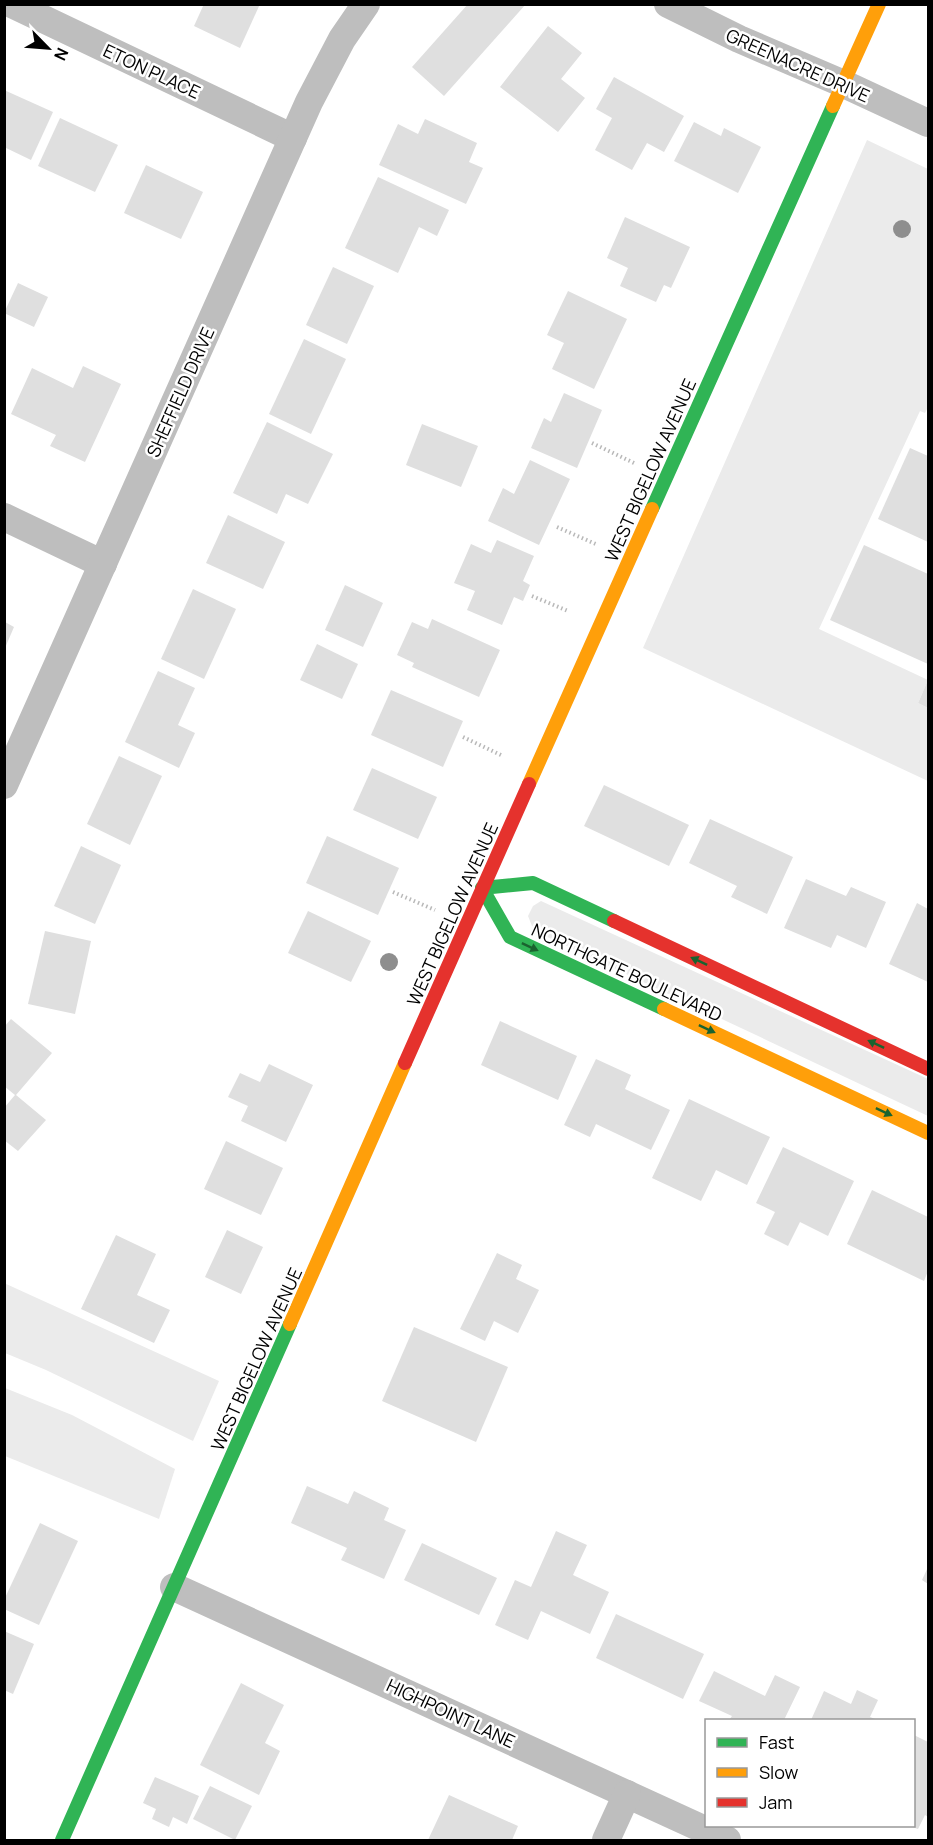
<svg xmlns="http://www.w3.org/2000/svg" width="933" height="1845" font-family="Manrope,sans-serif">
  <style>
    .green { fill: #ebebeb }
    .building { fill: #dfdfdf }
    .lines { fill: none; stroke-linecap: round; stroke-linejoin: round }
    .path { stroke: #b9b9b9; stroke-width: 4; stroke-dasharray: 1.5 3; stroke-linecap: butt }
    .street { stroke: #bebebe; stroke-width: 28 }
    .fast { stroke: #30b455; stroke-width: 14 }
    .slow { stroke: #ff9f0a; stroke-width: 14 }
    .jam { stroke: #e5322d; stroke-width: 14 }
    .tree { fill: #8e8e8e }
    .oneway { fill: #1a632f }
    .labels { text-anchor: middle; dominant-baseline: central; stroke-width: 5; stroke-linejoin: round; paint-order: stroke }
    .street-label { font-size: 18px; fill: #000; stroke: #fff }
  </style>
  <rect width="100%" height="100%" fill="#fff"/>
  <g class="green">
    <polygon points="867,140 928,169 928,407 925,413 920,411 819,629 928,680 918,703 928,708 928,781 643,648"/>
    <polygon points="541,901 928,1079 928,1116 541,934 532,926 528,916 533,906"/>
    <polygon points="4,1283 219,1381 193,1441 46,1370 5,1353"/>
    <polygon points="5,1388 72,1415 175,1469 159,1519 5,1456"/>
  </g>
  <g class="building">
    <polygon points="204,4 260,4 240,48 194,26"/>
    <polygon points="468,4 526,4 444,96 412,67"/>
    <polygon points="548,26 582,53 561,79 585,98 558,132 500,87"/>
    <polygon points="614,77 684,116 664,152 647,143 632,170 595,150 612,118 596,109"/>
    <polygon points="4,90 53,112 31,160 4,147"/>
    <polygon points="60,118 118,145 95,192 38,166"/>
    <polygon points="425,119 477,143 469,162 483,168 466,204 379,165 398,124 418,134"/>
    <polygon points="694,122 721,136 724,128 761,147 738,193 674,161"/>
    <polygon points="146,165 203,192 181,239 124,213"/>
    <polygon points="378,177 449,210 437,236 419,227 398,273 345,248"/>
    <polygon points="625,217 690,247 671,288 664,285 656,302 620,286 628,268 607,258"/>
    <polygon points="333,267 374,286 347,344 306,325"/>
    <polygon points="18,283 48,297 34,327 4,313"/>
    <polygon points="568,291 627,319 594,389 552,369 564,343 547,335"/>
    <polygon points="304,339 346,359 311,434 269,414"/>
    <polygon points="83,366 121,384 85,462 50,446 56,435 11,414 32,368 73,388"/>
    <polygon points="564,393 602,410 577,468 531,448 544,418 551,422"/>
    <polygon points="267,422 333,454 308,504 286,494 277,514 233,493"/>
    <polygon points="422,424 478,446 461,487 406,465"/>
    <polygon points="910,448 928,456 928,542 878,519"/>
    <polygon points="530,460 570,479 539,545 488,521 503,488 514,494"/>
    <polygon points="228,515 285,542 263,589 206,563"/>
    <polygon points="497,540 534,556 523,581 530,585 523,601 514,597 502,625 467,610 475,591 454,583 471,544 491,553"/>
    <polygon points="864,545 928,574 928,664 830,620"/>
    <polygon points="345,585 383,603 363,647 325,630"/>
    <polygon points="193,589 236,609 204,679 161,659"/>
    <polygon points="432,619 500,650 479,697 412,667 414,663 397,655 412,622 428,629"/>
    <polygon points="5,622 14,627 5,648"/>
    <polygon points="317,644 358,664 342,699 300,680"/>
    <polygon points="158,671 195,688 178,725 195,733 179,768 125,742"/>
    <polygon points="928,680 928,708 918,703"/>
    <polygon points="391,690 463,721 443,767 371,735"/>
    <polygon points="119,756 162,776 130,845 87,824"/>
    <polygon points="372,768 437,797 418,839 353,810"/>
    <polygon points="604,785 689,825 669,866 584,826"/>
    <polygon points="710,819 793,857 767,914 731,897 737,886 689,863"/>
    <polygon points="327,836 399,868 378,915 306,883"/>
    <polygon points="81,846 121,865 95,924 54,906"/>
    <polygon points="806,879 846,896 851,887 886,902 866,948 837,935 831,948 784,928"/>
    <polygon points="917,903 928,909 928,982 889,964"/>
    <polygon points="308,911 371,941 351,982 288,953"/>
    <polygon points="45,931 91,941 75,1014 28,1004"/>
    <polygon points="11,1019 52,1053 16,1095 46,1120 18,1151 4,1140 4,1108 15,1095 4,1086 4,1027"/>
    <polygon points="500,1021 577,1056 558,1100 481,1065"/>
    <polygon points="596,1059 631,1075 625,1089 670,1110 651,1150 596,1124 590,1137 564,1125"/>
    <polygon points="269,1064 313,1085 286,1142 241,1121 248,1106 228,1097 240,1073 260,1082"/>
    <polygon points="689,1099 770,1137 747,1185 716,1170 701,1201 652,1178"/>
    <polygon points="226,1141 283,1168 261,1215 204,1189"/>
    <polygon points="783,1147 854,1181 828,1236 800,1222 788,1246 764,1234 775,1212 756,1203"/>
    <polygon points="872,1190 928,1217 928,1271 924,1281 847,1244"/>
    <polygon points="227,1230 263,1247 241,1294 205,1277"/>
    <polygon points="116,1235 156,1254 137,1295 170,1310 154,1343 81,1309"/>
    <polygon points="497,1253 522,1265 516,1279 539,1290 518,1333 494,1321 485,1341 460,1329"/>
    <polygon points="414,1327 508,1367 476,1442 382,1401"/>
    <polygon points="307,1486 348,1504 354,1491 389,1508 384,1520 406,1530 384,1579 341,1560 347,1548 291,1523"/>
    <polygon points="40,1523 78,1541 39,1625 4,1609 4,1600"/>
    <polygon points="556,1531 587,1545 573,1575 609,1592 590,1634 541,1611 528,1640 495,1625 515,1580 531,1587"/>
    <polygon points="422,1543 497,1578 479,1615 404,1580"/>
    <polygon points="928,1567 928,1584 922,1580"/>
    <polygon points="616,1614 704,1654 683,1699 596,1658"/>
    <polygon points="4,1631 34,1644 13,1694 4,1690"/>
    <polygon points="714,1671 765,1696 775,1675 800,1687 784,1720 729,1720 732,1716 699,1701"/>
    <polygon points="241,1683 284,1705 265,1743 280,1751 259,1795 200,1765"/>
    <polygon points="857,1690 878,1700 870,1717 878,1720 811,1720 824,1691 851,1704"/>
    <polygon points="914,1735 928,1742 928,1817 925,1815 918,1829 909,1826 914,1826"/>
    <polygon points="155,1777 199,1796 187,1824 173,1817 169,1827 152,1819 156,1809 143,1803"/>
    <polygon points="210,1786 252,1806 235,1840 193,1819"/>
    <polygon points="449,1795 518,1826 512,1840 428,1840"/>
  </g>
  <g class="lines">
    <g class="path">
      <polyline points="592,443 634,463"/>
      <polyline points="557,527 598,545"/>
      <polyline points="532,596 568,611"/>
      <polyline points="463,737 503,756"/>
      <polyline points="393,892 435,910"/>
    </g>
    <g class="street">
      <polyline points="12,4 293,138"/>
      <polyline points="668,4 739,39 844,84 928,123"/>
      <polyline points="4,517 103,564"/>
      <polyline points="4,785 309,102 342,39 366,4"/>
      <polyline points="174,1587 727,1840"/>
      <polyline points="606,1840 627,1794"/>
    </g>
    <g class="fast">
      <polyline points="652,509 833,106"/>
      <polyline points="614,921 533,883 482,888 510,937 664,1009"/>
      <polyline points="62,1840 290,1324"/>
    </g>
    <g class="slow">
      <polyline points="833,106 879,4"/>
      <polyline points="529,784 652,509"/>
      <polyline points="664,1009 928,1133"/>
      <polyline points="290,1324 405,1063"/>
    </g>
    <g class="jam">
      <polyline points="614,921 928,1069"/>
      <polyline points="405,1063 529,784"/>
    </g>
  </g>
  <g class="tree">
    <circle cx="902" cy="229" r="9"/>
    <circle cx="389" cy="962" r="9"/>
  </g>
  <defs><path id="oneway-solid" d="M-6-.8H1V-3.2L6.5 0L1 3.2V.8H-6Z" transform="scale(1.5)"/></defs>
  <g class="oneway">
    <use href="#oneway-solid" transform="translate(530 947) rotate(25)"/>
    <use href="#oneway-solid" transform="translate(699 961) rotate(-155)"/>
    <use href="#oneway-solid" transform="translate(707 1029) rotate(25)"/>
    <use href="#oneway-solid" transform="translate(876 1044) rotate(-155)"/>
    <use href="#oneway-solid" transform="translate(884 1112) rotate(25)"/>
  </g>
  <g class="labels">
    <g class="street-label">
      <text transform="translate(798 65) rotate(24)">GREENACRE DRIVE</text>
      <text transform="translate(152 71) rotate(25)">ETON PLACE</text>
      <text transform="translate(180 392) rotate(-66)">SHEFFIELD DRIVE</text>
      <text transform="translate(650 470) rotate(-66)">WEST BIGELOW AVENUE</text>
      <text transform="translate(452 914) rotate(-66)">WEST BIGELOW AVENUE</text>
      <text transform="translate(627 972) rotate(25)">NORTHGATE BOULEVARD</text>
      <text transform="translate(256 1359) rotate(-66)">WEST BIGELOW AVENUE</text>
      <text transform="translate(451 1713) rotate(25)">HIGHPOINT LANE</text>
    </g>
  </g>
  <rect width="933" height="1845" fill="none" stroke="#000000" stroke-width="12"/>
  <rect x="705" y="1719" width="210" height="108" fill="#ffffff" stroke="#999999" stroke-width="1.5"/>
  <rect x="717" y="1738" width="30" height="9" fill="#30b455" stroke="#999999" stroke-width="1.5"/>
  <text x="759" y="1749" font-size="18" fill="#000000">Fast</text>
  <rect x="717" y="1768" width="30" height="9" fill="#ff9f0a" stroke="#999999" stroke-width="1.5"/>
  <text x="759" y="1779" font-size="18" fill="#000000">Slow</text>
  <rect x="717" y="1798" width="30" height="9" fill="#e5322d" stroke="#999999" stroke-width="1.5"/>
  <text x="759" y="1809" font-size="18" fill="#000000">Jam</text>
  <g transform="translate(48 48) rotate(115)" stroke="#ffffff" stroke-width="4.5" paint-order="stroke">
  <path d="M0-4.5L10 22L0 15L-10 22Z" fill="#000000"/>
  <text y="-9" font-size="16" font-weight="bold" text-anchor="middle" fill="#000000">N</text>
  </g>
</svg>
